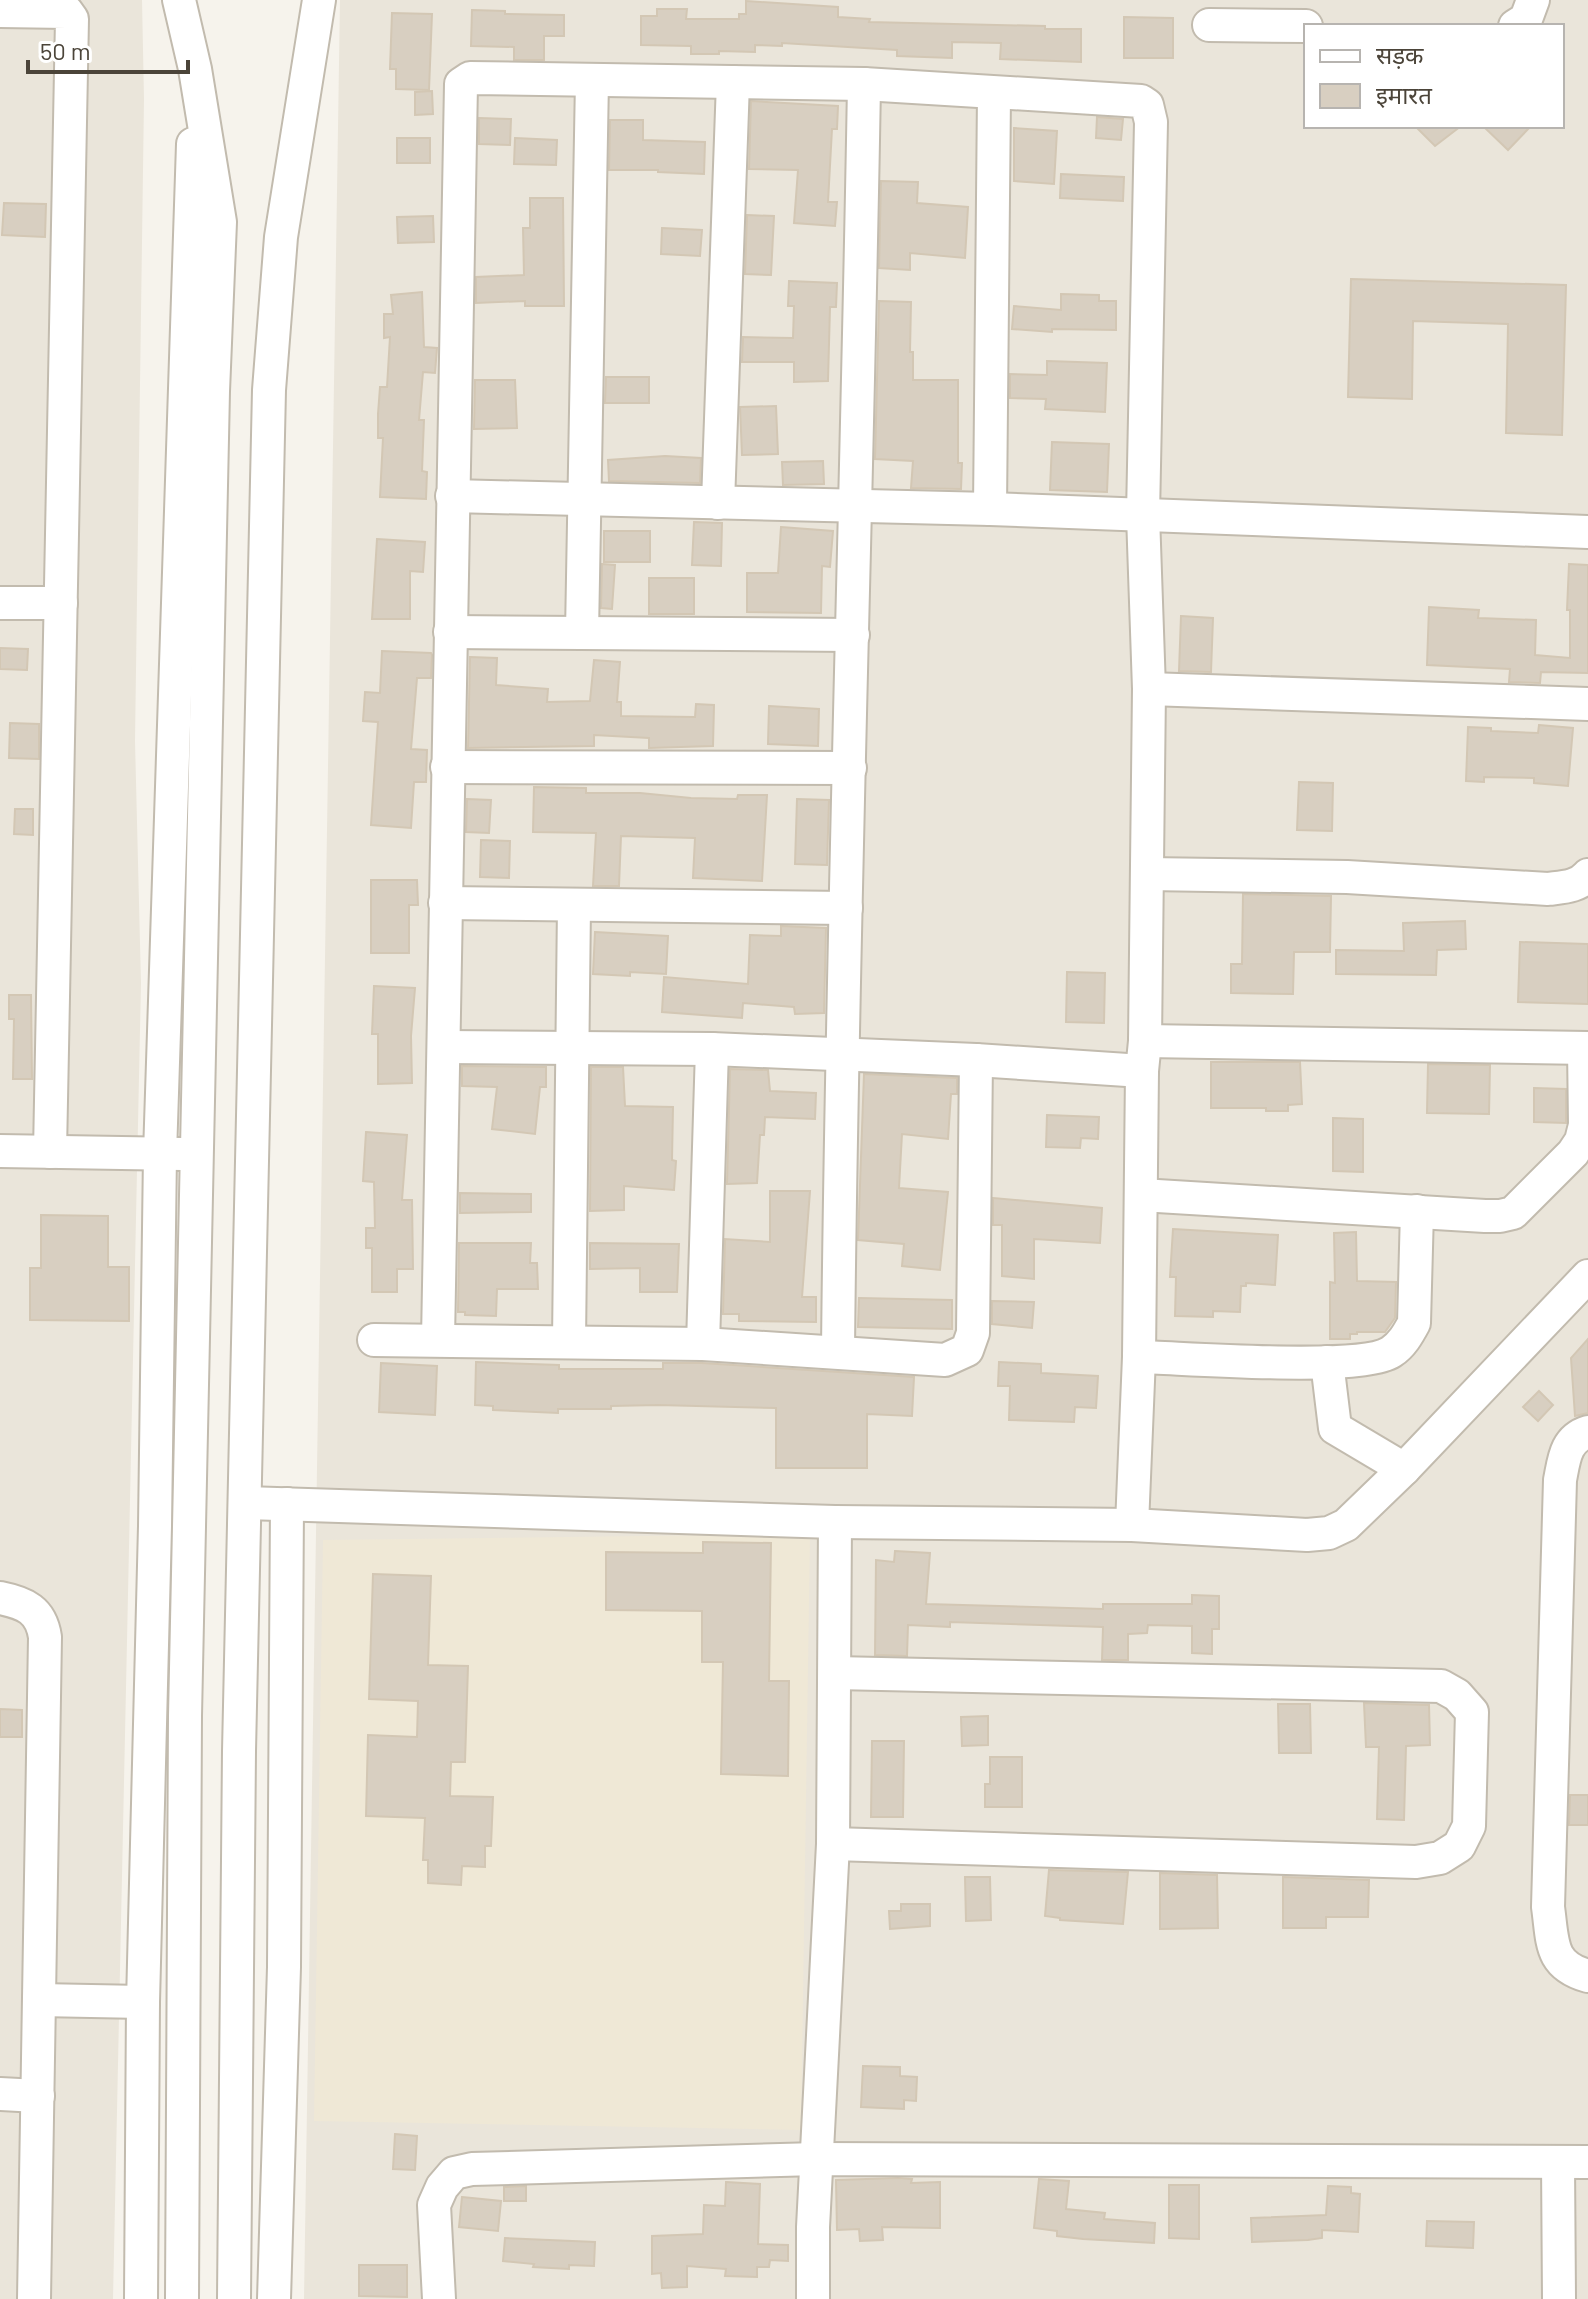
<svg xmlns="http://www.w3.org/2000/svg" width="1588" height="2299" font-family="Barlow,'Noto Sans Devanagari',sans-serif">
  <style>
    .residential { fill: #eae5da; fill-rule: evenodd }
    .education { fill: #efe8d6 }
    .building { fill: #d8cfc1; stroke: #d3c7b4; stroke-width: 2 }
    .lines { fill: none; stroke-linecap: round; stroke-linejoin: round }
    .minor-casing { stroke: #c2bbae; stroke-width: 36 }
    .minor { stroke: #fff; stroke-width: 32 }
  </style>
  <rect width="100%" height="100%" fill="#f6f3ec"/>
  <g class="residential">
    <polygon points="0,0 142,0 144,99 135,741 141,983 113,2299 0,2299"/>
    <path d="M340 0H1588V2299H304ZM1306 26H1562V126H1306Z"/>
  </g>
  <polygon class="education" points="810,1534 801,2130 314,2121 323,1540"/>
  <g class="building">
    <polygon points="746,1 838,7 838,17 870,19 869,22 1045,26 1045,29 1081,29 1081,62 1000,59 1001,43 952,42 952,58 897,56 897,50 782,43 782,46 755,45 755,52 719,51 719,54 691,54 691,46 641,45 641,16 657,16 657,9 687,9 686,19 739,19 739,14 746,14"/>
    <polygon points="472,10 505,11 505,14 564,15 564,36 544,36 544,60 514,60 514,47 471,46"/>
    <polygon points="392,13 432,14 429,90 396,89 396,69 390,69"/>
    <polygon points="1124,17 1173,18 1173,58 1124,58"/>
    <polygon points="432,91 433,114 415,115 415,92"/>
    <polygon points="751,101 838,106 837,129 832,129 828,202 837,202 835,226 794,223 798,170 749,169"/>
    <polygon points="1097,117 1123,119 1121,140 1096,138"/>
    <polygon points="479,118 511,119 510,145 479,144"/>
    <polygon points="610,120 643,120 643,140 705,142 704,174 658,172 658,170 609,170"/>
    <polygon points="1415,126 1461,126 1435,146"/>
    <polygon points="1483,126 1531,126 1508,150"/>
    <polygon points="1014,128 1057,131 1054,184 1014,181"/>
    <rect x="397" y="138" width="33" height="25"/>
    <polygon points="515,138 557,140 556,165 514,164"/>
    <polygon points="1061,174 1124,177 1123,201 1060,198"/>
    <polygon points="881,181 918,182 917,203 968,207 965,258 910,253 910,270 879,268"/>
    <polygon points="530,198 563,198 564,306 525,306 525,301 476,303 476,277 524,275 523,228 530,228"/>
    <polygon points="4,203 46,204 45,237 2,235"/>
    <polygon points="747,215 774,216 771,275 745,274"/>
    <polygon points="433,216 434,242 398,243 397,217"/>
    <polygon points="662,228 702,230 700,256 661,254"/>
    <polygon points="1351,279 1566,285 1562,435 1506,433 1508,324 1413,321 1412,399 1348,397"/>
    <polygon points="789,281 837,283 836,307 830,307 828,381 794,382 794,362 742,362 743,337 793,338 794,306 788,306"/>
    <polygon points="422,292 424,347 437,348 435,373 423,372 419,420 424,420 422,471 427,472 426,499 380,497 383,438 378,438 378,414 380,387 387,387 390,337 384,338 384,314 393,314 391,295"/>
    <polygon points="1061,294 1099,295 1099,301 1116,301 1116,330 1052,329 1052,332 1012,329 1014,306 1061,310"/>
    <polygon points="879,301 911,302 910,352 913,352 913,380 958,380 958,463 962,463 961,489 911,488 913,461 875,459"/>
    <polygon points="1047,361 1107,363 1105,412 1045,409 1046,399 1010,398 1010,374 1047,375"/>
    <polygon points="606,377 649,377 649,403 605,403"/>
    <polygon points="475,380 515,380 517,428 474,429"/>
    <polygon points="776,406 778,454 742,455 740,407"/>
    <polygon points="1052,442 1109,444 1107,492 1050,490"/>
    <polygon points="665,456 701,458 700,483 609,481 608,460"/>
    <polygon points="823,461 824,484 783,485 782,462"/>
    <polygon points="694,522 722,523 721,566 692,565"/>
    <polygon points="781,527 833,531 830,567 822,566 821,613 747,612 747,573 778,573"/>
    <rect x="604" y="531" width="46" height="31"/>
    <polygon points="377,539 425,542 423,572 410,571 410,619 372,619"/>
    <polygon points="602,564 615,565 612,609 601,608"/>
    <polygon points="1569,564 1588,565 1588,673 1541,672 1540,683 1509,682 1510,669 1427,665 1429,607 1479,610 1478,618 1536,620 1535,655 1570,658 1570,610 1567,610"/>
    <rect x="649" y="578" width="45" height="36"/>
    <polygon points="1181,616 1213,618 1211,672 1179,671"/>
    <polygon points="0,648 28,649 27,670 0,669"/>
    <polygon points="382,651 431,653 432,655 431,678 417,678 411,749 427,750 426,782 414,782 411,828 371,825 378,722 363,721 365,692 380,693"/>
    <polygon points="470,657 497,658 496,685 548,689 547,702 590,701 594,660 620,662 617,702 621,702 621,716 695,717 696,704 714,705 713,746 649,748 649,738 594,735 594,746 468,748"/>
    <polygon points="769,706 819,709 818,746 768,744"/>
    <polygon points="10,723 39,724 39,759 9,758"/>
    <polygon points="1539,725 1573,728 1568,786 1534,783 1534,778 1484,777 1484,782 1466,781 1468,727 1491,728 1491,731 1538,733"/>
    <polygon points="1299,782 1333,783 1332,831 1297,830"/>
    <polygon points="534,787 586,788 586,793 640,793 691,798 737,799 738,795 767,795 762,881 693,878 695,838 621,836 619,886 593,886 596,833 533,832"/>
    <polygon points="467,799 491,800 489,833 466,832"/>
    <polygon points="797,799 829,800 827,865 795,864"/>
    <polygon points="15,809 33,809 33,835 14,834"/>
    <polygon points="481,840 510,841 509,878 480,877"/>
    <polygon points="371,880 417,880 418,905 409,905 409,953 371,953"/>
    <polygon points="1243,894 1331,896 1330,952 1294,952 1293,994 1231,993 1231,964 1242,964"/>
    <polygon points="1465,921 1466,949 1437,950 1436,975 1336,974 1336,950 1404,951 1403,923"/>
    <polygon points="781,926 826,928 824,1013 795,1014 794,1007 743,1003 742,1018 662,1012 664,977 748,984 750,935 781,936"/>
    <polygon points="595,932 668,936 666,974 630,972 630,976 593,974"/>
    <polygon points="1520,942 1588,944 1588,1004 1518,1002"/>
    <polygon points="1067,972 1105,973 1104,1023 1066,1022"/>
    <polygon points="374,986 415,988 411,1036 412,1083 378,1084 378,1034 372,1034"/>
    <polygon points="9,995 31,995 32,1079 13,1079 14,1019 9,1019"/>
    <polygon points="1211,1062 1300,1062 1302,1104 1288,1105 1288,1111 1266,1111 1266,1108 1211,1108"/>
    <polygon points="1428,1064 1490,1065 1489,1114 1427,1113"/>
    <polygon points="462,1066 546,1067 546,1087 540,1087 535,1134 492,1129 497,1087 462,1086"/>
    <polygon points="591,1067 623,1067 625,1106 673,1107 672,1160 676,1161 674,1190 624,1186 624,1210 590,1211"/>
    <polygon points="730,1069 768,1070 770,1091 816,1093 815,1119 765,1117 764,1135 760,1135 757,1183 727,1184"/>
    <polygon points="864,1074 957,1078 957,1094 951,1094 948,1139 902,1134 899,1188 948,1192 940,1270 902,1266 904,1244 858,1240"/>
    <polygon points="1534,1088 1566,1089 1566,1123 1534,1122"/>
    <polygon points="1047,1115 1099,1117 1098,1139 1081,1138 1080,1148 1046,1147"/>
    <polygon points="1333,1118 1363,1119 1363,1172 1333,1171"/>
    <polygon points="366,1132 407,1135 402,1200 412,1200 413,1269 397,1269 397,1292 372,1292 372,1248 366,1248 366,1228 375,1228 374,1182 363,1181"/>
    <polygon points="770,1191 810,1191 802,1297 816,1297 816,1322 739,1321 739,1314 723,1314 725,1239 770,1242"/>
    <polygon points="460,1193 531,1194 531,1212 460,1213"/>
    <polygon points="993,1198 1102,1208 1100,1243 1034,1239 1034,1279 1002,1276 1002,1225 993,1225"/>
    <polygon points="41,1215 108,1216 108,1267 129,1267 129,1321 30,1320 30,1268 41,1268"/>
    <polygon points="1173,1229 1278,1235 1275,1285 1246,1283 1246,1286 1241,1286 1240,1312 1213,1311 1213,1317 1175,1316 1176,1277 1170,1277"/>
    <polygon points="1356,1232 1357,1281 1396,1282 1395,1318 1385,1332 1357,1332 1357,1334 1350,1334 1350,1339 1330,1339 1330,1282 1335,1283 1334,1233"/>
    <polygon points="459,1243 531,1243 530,1263 537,1263 538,1289 497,1289 496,1316 465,1315 465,1312 458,1312"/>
    <polygon points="590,1243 679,1244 677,1292 640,1292 640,1268 590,1269"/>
    <polygon points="859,1298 952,1300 952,1329 858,1327"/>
    <polygon points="992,1301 1034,1302 1032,1328 992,1324"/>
    <polygon points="1588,1339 1588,1413 1575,1416 1571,1358"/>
    <polygon points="476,1362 559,1365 559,1369 663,1369 663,1363 702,1363 914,1377 912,1416 867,1414 867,1468 776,1468 776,1408 658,1405 611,1406 611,1409 558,1409 558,1413 493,1410 493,1406 475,1405"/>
    <polygon points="999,1362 1041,1364 1041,1373 1098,1376 1096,1408 1075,1407 1074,1422 1009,1420 1010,1386 998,1386"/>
    <polygon points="381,1363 437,1366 435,1415 379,1412"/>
    <polygon points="1539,1391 1553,1405 1538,1421 1523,1407"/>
    <polygon points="703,1542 771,1543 769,1681 789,1681 788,1776 721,1774 723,1662 702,1662 702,1611 606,1610 606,1552 703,1553"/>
    <polygon points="895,1551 930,1553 926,1604 1103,1609 1103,1604 1192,1604 1192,1595 1219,1596 1219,1629 1212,1629 1212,1654 1192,1653 1192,1626 1148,1625 1147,1633 1128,1634 1128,1660 1102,1660 1103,1627 950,1622 950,1627 908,1625 907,1656 875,1655 876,1560 894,1562"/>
    <polygon points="373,1574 431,1576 428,1665 468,1666 465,1762 451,1762 450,1796 493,1797 491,1846 485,1846 485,1867 462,1866 461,1885 428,1883 428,1860 423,1860 425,1818 366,1816 368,1735 417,1737 418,1701 369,1699"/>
    <polygon points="1364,1703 1429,1705 1430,1745 1406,1746 1404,1820 1377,1819 1379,1747 1366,1747"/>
    <polygon points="1278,1704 1310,1704 1311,1753 1279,1753"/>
    <polygon points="0,1709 22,1710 22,1737 0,1737"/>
    <polygon points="988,1716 988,1745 962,1746 961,1717"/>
    <polygon points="872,1741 904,1741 903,1817 871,1817"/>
    <polygon points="990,1757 1022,1757 1022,1807 985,1807 985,1784 990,1784"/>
    <polygon points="1570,1795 1588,1795 1588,1825 1569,1825"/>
    <polygon points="1049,1870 1128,1872 1123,1924 1060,1920 1060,1918 1045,1916"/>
    <polygon points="1160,1873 1217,1875 1218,1928 1160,1929"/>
    <polygon points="965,1877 990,1877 991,1920 966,1921"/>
    <polygon points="1283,1877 1369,1880 1368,1917 1326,1917 1326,1928 1283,1928"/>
    <polygon points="901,1904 930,1904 930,1926 890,1929 889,1911 901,1911"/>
    <polygon points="863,2066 900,2067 900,2076 917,2077 916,2101 904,2100 904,2109 861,2107"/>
    <polygon points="395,2134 417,2136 415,2170 393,2169"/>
    <polygon points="898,2178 912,2179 911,2183 940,2182 940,2228 882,2227 883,2240 860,2241 859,2229 837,2230 836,2180"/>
    <polygon points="1039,2179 1069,2181 1066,2209 1105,2213 1104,2219 1155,2223 1154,2243 1083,2239 1057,2236 1057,2231 1034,2228"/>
    <polygon points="726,2182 760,2184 758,2244 788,2245 788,2261 770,2260 769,2267 757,2267 757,2277 725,2276 726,2269 687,2266 687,2287 662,2288 661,2273 652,2274 652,2236 703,2234 704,2205 725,2206"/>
    <polygon points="1169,2185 1199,2185 1199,2239 1169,2238"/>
    <polygon points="526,2186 526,2201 504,2201 504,2187"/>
    <polygon points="1328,2186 1351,2187 1351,2193 1360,2194 1358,2232 1322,2230 1322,2238 1308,2240 1252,2242 1251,2218 1326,2215"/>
    <polygon points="462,2197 501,2201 498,2231 459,2227"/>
    <polygon points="1427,2221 1474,2222 1473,2248 1426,2246"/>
    <polygon points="505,2238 595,2242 594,2266 569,2265 569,2269 533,2267 534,2264 503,2261"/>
    <polygon points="359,2265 407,2265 407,2297 359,2296"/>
  </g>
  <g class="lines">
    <defs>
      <g id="minor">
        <polyline points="179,0 195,69 220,222 213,391 185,1716 182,2299"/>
        <polyline points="0,11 67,12 72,19 50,1152"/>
        <polyline points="1209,25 1306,26"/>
        <polyline points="1515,26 1526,19 1533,0"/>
        <polyline points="452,496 990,509 1588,532"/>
        <polyline points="718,503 733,82"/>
        <polyline points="990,509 994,94"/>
        <polyline points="0,603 61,603"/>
        <polyline points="450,632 853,635"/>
        <polyline points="582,633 592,80"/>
        <polyline points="1149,689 1588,704"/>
        <polyline points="447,767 850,768"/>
        <path d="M1147 874 1347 877 1548 889C1563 887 1578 887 1588 875"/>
        <polyline points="445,903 846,908"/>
        <polyline points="1145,1041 1588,1048"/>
        <polyline points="445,1047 712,1049 976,1060 1142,1071"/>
        <polyline points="0,1151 182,1154"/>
        <polyline points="1141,1195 1485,1216 1500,1216 1513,1213 1573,1153 1581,1141 1585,1125 1584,1048"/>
        <polyline points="374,1340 703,1344 945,1360 967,1350 973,1333 976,1060"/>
        <polyline points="438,1340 461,84 470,78 864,84 1141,101 1147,105 1151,122 1143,515 1149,689 1145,1041 1142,1071 1139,1357 1132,1525"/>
        <polyline points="569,1342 574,905"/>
        <polyline points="703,1344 712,1049"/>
        <path d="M838 1351C842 929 857 507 864 84"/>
        <path d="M1139 1357C1184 1358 1361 1372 1391 1352 1402 1345 1408 1334 1414 1323L1417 1211"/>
        <polyline points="1327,1362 1335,1428 1404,1469"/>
        <path d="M1588 1432C1565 1439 1564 1460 1560 1480L1548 1907C1553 1942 1549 1965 1588 1976"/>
        <polyline points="245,1503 835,1522 1132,1525 1307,1535 1329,1533 1346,1525 1404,1469 1588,1276"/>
        <path d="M0 1598C25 1603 41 1610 45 1637L34 2299"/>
        <polyline points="833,1844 1416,1862 1440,1858 1459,1846 1469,1826 1472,1712 1457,1695 1441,1686 835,1673"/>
        <polyline points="39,2000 143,2002"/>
        <polyline points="0,2094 38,2096"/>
        <polyline points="1558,2162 1559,2299"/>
        <polyline points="141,2299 143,2002 155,1526 160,1154 193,144"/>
        <polyline points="234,2299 239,1751 269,390 281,237 319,0"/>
        <polyline points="274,2299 284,1967 287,1504"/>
        <polyline points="439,2299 434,2205 442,2187 454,2173 472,2169 817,2159 1588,2162"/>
        <polyline points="813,2299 813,2227 833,1844 835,1522"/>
      </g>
    </defs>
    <use href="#minor" class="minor-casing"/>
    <use href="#minor" class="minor"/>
  </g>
  <rect x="1304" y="24" width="260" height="104" fill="#ffffff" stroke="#b7b4b0" stroke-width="2"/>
  <rect x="1320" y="50" width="40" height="12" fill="#ffffff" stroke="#b7b4b0" stroke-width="2"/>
  <text x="1376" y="64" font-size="24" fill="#4b4439">सड़क</text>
  <rect x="1320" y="84" width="40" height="24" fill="#d8cfc1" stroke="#b7b4b0" stroke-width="2"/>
  <text x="1376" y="104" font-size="24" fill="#4b4439">इमारत</text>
  <path d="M28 60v12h160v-12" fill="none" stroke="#4b4439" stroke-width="4"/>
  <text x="40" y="60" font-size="24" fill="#4b4439" stroke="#ffffff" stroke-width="6" paint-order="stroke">50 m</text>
</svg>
